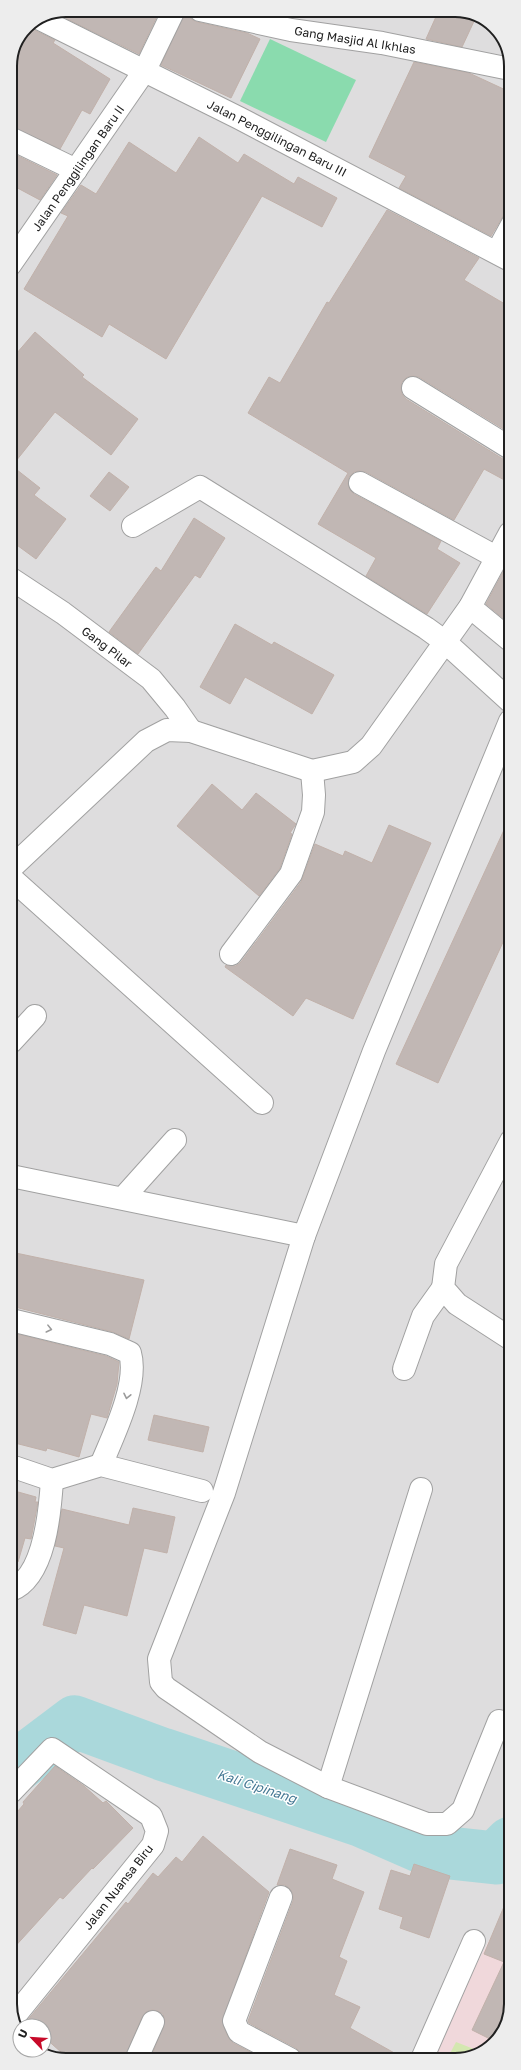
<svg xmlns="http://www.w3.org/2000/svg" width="521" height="2070" font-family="'Golos Text',sans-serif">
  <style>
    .residential { fill: #deddde }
    .commercial { fill: #f0d8db }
    .grass { fill: #d4e7b0 }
    .pitch { fill: #8adbae }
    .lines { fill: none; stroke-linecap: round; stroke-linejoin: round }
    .river { stroke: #aad8db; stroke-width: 53 }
    .building { fill: #c1b7b4; stroke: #c1b1aa }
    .lane-casing { stroke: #a1a1a1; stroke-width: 16 }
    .street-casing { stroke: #a1a1a1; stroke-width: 24 }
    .lane { stroke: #fff; stroke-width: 14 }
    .street { stroke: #fff; stroke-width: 22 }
    .oneway { stroke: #9b9b9b }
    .labels { text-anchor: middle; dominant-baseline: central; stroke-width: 3; stroke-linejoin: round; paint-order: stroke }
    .street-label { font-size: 12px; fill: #202020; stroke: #fff }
    .water-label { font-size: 13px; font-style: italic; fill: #477a95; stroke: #fff }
    .rim { fill: none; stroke: #202020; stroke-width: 2 }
  </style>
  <rect width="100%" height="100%" fill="#f0ece7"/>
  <polygon class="residential" points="66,10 462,10 495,26 510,55 511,1899 426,2059 62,2060 38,2050 44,2050 44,2026 20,2026 20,2031 11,2015 10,65 26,26"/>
  <polygon class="commercial" points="511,1899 511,2005 497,2041 466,2059 426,2059"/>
  <polygon class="grass" points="456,2042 479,2051 466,2059 447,2059"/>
  <polygon class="pitch" points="270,39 356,80 326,142 240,101"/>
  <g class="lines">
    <polyline class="river" points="11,1770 75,1722 162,1754 360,1820 431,1851 496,1858 511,1843"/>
  </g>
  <g class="building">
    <polygon points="66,10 160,10 139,54 57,14"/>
    <polygon points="186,10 191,19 197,22 247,33 260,39 231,98 161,65"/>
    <polygon points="439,10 462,10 476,17 462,47 426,39"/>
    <polygon points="31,24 36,31 55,40 53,43 110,79 90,114 82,110 60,149 10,126 10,65 26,26"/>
    <polygon points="414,62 469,73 510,92 510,212 503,216 491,236 399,188 406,176 369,157"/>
    <polygon points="199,137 238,163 244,154 294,184 298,177 337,198 322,227 262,196 166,359 109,324 102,337 24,289 68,216 61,213 81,185 96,194 129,142 176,173"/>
    <polygon points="10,152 57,175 40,200 10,184"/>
    <polygon points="387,210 479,258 464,280 510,307 510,433 419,377 413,376 407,377 402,382 401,388 402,394 406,399 503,459 510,460 510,483 484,469 454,520 366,472 359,471 354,472 349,477 348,484 350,490 354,494 441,541 437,549 460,563 427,614 366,576 376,558 318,524 348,473 248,413 269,377 280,383 327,302 329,303"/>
    <polygon points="35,332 84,375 82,377 138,419 111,455 55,412 12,466 40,488 34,495 66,519 36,559 10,540 10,361"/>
    <polygon points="109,472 129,487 110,511 90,496"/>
    <polygon points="194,518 225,538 200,578 195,575 138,654 109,632 156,567 161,571"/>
    <polygon points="510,559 510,624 486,604"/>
    <polygon points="235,624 272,645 274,642 334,675 312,714 245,677 230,704 200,687"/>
    <polygon points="212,784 242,810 256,793 296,824 290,833 292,834 280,868 259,896 177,826"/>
    <polygon points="510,817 510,927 438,1083 396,1064"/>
    <polygon points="389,825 431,843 353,1019 306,998 293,1016 225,967 226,965 236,966 241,962 301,882 315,844 343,856 345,851 372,863"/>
    <polygon points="11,1252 144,1280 129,1339 113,1332 11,1306"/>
    <polygon points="13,1333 106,1356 119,1362 117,1384 107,1418 91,1414 79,1457 47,1448 46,1451 11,1442 11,1341"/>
    <polygon points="154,1415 209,1427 203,1452 148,1440"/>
    <polygon points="11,1490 36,1497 35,1502 38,1502 31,1539 25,1538 18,1562 11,1561"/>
    <polygon points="133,1508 175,1517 167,1553 144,1548 127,1616 84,1605 76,1634 43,1625 64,1548 55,1546 62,1509 129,1525"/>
    <polygon points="55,1766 84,1786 103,1803 106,1801 133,1828 93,1869 92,1868 63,1899 60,1897 11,1951 11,1819 24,1804 23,1802"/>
    <polygon points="203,1836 269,1892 222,2021 228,2037 233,2043 264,2059 150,2060 165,2021 163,2014 158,2011 152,2010 146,2012 142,2017 124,2060 70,2060 44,2037 44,2026 31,2026 26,2022 126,1902 128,1904 153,1873 158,1877 176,1857 182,1862"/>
    <polygon points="290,1849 337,1865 332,1879 364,1892 339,1957 347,1961 334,1995 360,2007 350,2028 405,2059 302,2059 301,2053 296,2048 249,2023 248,2021 293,1901 293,1895 290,1889 285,1885 277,1885"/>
    <polygon points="414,1864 450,1876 429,1938 400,1928 403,1917 379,1909 391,1870 410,1876"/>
    <polygon points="511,1890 511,2005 496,2042 472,2030 504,1962 484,1954"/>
  </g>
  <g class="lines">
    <defs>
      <polyline id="lane" points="493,251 510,220"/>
      <g id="street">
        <polyline points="200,10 291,30 382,43 510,69"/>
        <polyline points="42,20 239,118 510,260"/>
        <polyline points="10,138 76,170"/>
        <polyline points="10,265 145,70 174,10"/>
        <polyline points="413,388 510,448"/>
        <polyline points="360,483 496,557"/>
        <polyline points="133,526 200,487 426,628 444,641 510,701"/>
        <polyline points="10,578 63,613 151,679 175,708 191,731"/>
        <polyline points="470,607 510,640"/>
        <polyline points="10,869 146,741 167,730 191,731 312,771 353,762 371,746 470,607 510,533"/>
        <polyline points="10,877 262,1103"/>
        <polyline points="231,954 291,874 313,812 314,795 312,771"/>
        <polyline points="11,1042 35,1016"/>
        <polyline points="511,1141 446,1264 443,1288 457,1304 511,1339"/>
        <polyline points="11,1176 304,1236"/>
        <polyline points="123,1198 175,1140"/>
        <path d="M11 1320 110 1344 130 1353C139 1384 113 1436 101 1465"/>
        <polyline points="404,1369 423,1316 443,1288"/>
        <polyline points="11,1466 52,1480 101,1465 202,1491"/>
        <path d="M11 1590C45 1577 50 1512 52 1480"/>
        <polyline points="499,1721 463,1810 447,1824 427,1824 328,1787 260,1752 166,1688 161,1682 159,1659 224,1493 304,1236 374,1051 510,721"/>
        <polyline points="328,1787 421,1489"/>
        <polyline points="11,1792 52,1749 151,1816 157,1831 153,1845 13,2018"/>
        <polyline points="281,1897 234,2021 239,2032 290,2059"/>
        <polyline points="422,2059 474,1941"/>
        <polyline points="136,2060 153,2022"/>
      </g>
    </defs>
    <use href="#lane" class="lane-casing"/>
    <use href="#street" class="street-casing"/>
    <use href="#lane" class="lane"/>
    <use href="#street" class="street"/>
  </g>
  <defs><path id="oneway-chevron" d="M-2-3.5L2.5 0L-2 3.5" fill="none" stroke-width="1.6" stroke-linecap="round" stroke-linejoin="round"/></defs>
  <g class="oneway">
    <use href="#oneway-chevron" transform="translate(49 1329) rotate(14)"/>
    <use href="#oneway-chevron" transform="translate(127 1396) rotate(102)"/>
  </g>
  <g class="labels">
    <g class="street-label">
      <text transform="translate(355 40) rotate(9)">Gang Masjid Al Ikhlas</text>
      <text transform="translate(277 138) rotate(27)">Jalan Penggilingan Baru III</text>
      <text transform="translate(78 168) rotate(-55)">Jalan Penggilingan Baru II</text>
      <text transform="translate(107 647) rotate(37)">Gang Pilar</text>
      <text transform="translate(118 1887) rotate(-52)">Jalan Nuansa Biru</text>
    </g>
    <g class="water-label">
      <text transform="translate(257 1786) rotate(18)">Kali Cipinang</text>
    </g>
  </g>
  <path d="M0 0H521V2070H0ZM66 17H455A49 49 0 0 1 504 66V2004A49 49 0 0 1 455 2053H66A49 49 0 0 1 17 2004V66A49 49 0 0 1 66 17Z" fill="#ededed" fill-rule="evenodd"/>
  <path class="rim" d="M66 17H455A49 49 0 0 1 504 66V2004A49 49 0 0 1 455 2053H66A49 49 0 0 1 17 2004V66A49 49 0 0 1 66 17Z"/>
  <g transform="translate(32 2038) rotate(295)"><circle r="19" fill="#ffffff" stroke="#a6a6a6"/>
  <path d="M0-3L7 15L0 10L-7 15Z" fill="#c70a29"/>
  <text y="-6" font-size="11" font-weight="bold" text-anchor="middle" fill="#202020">U</text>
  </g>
</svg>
